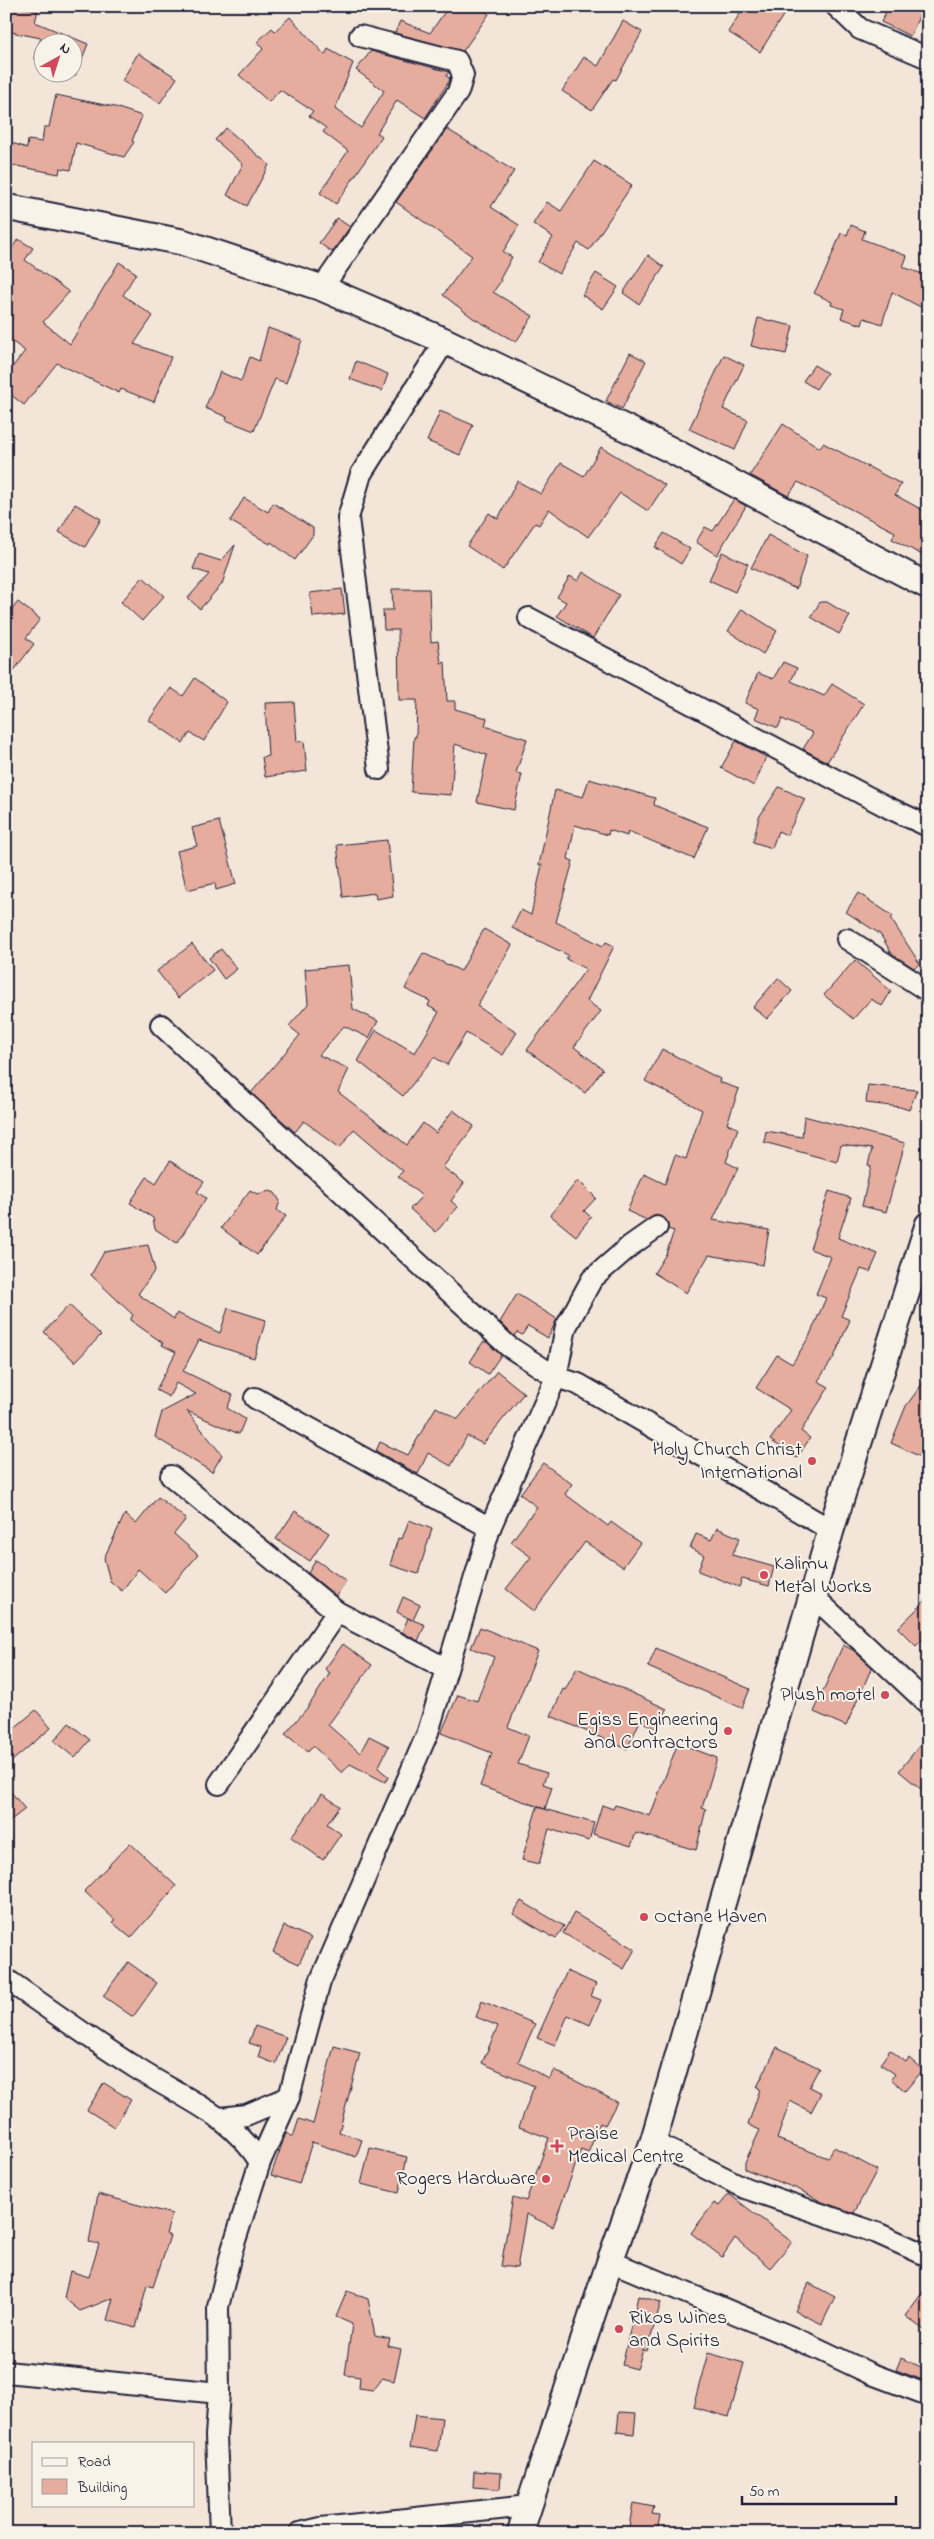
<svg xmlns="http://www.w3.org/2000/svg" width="934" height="2539" font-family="'Indie Flower',sans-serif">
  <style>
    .building { fill: #e6ad9e; stroke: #22223b }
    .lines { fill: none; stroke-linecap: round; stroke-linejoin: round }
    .minor-casing { stroke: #22223b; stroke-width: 24 }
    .tertiary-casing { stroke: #22223b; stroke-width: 29 }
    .minor { stroke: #f7f3e8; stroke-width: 20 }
    .tertiary { stroke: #f7f3e8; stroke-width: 25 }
    .poi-dot { fill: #d1495b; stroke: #f7f3e8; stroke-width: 2 }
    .labels { text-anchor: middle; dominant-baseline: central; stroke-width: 4; stroke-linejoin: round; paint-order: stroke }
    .poi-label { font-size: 20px; fill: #22223b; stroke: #f7f3e8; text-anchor: end }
  </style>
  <rect width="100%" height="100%" fill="#f4e5d9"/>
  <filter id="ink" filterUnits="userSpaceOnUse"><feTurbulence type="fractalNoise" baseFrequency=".02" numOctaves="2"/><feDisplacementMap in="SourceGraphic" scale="10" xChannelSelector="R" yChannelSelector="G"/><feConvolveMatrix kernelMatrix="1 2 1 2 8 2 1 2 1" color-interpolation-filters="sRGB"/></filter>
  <g filter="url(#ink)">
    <g class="building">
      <polygon points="6,6 38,10 35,22 88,44 75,76 68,72 72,72 72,42 42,42 42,62 35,59 35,53 41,38 6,31"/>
      <polygon points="449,6 477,6 489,14 463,51 395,33 400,21 430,33"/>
      <polygon points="745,6 789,6 760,52 728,32"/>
      <polygon points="889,6 924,6 910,36 881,22"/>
      <polygon points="290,17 325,55 328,49 353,63 335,109 361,128 384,91 356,70 371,51 449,72 446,76 450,78 448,83 425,118 397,100 377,133 382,136 336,204 320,193 348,151 323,132 326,128 309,116 313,111 280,90 269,102 239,75 263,49 257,42 272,28 275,31"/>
      <polygon points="623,21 642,32 616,80 613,79 592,110 562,91 584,57 598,66"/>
      <polygon points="138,53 177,78 160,103 122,81"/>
      <polygon points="56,95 115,107 142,116 132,141 134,142 124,157 76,143 71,170 60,168 59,174 6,164 6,141 27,148 28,140 42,142 44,127 49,127"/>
      <polygon points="226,128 269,165 247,206 227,195 243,164 215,140"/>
      <polygon points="447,129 514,171 491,207 519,225 503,252 512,257 500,279 501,281 493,292 533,316 516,342 473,318 443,295 472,256 396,202"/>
      <polygon points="594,161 632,185 589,250 578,243 559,274 538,262 553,237 533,224 547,202 561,211"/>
      <polygon points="337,218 350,227 332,252 319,243"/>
      <polygon points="851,225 865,231 862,239 907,256 903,267 928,276 928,311 892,292 882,324 864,318 862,325 841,318 844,309 831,305 832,302 814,293 825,272 841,233 847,235"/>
      <polygon points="18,239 33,248 25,260 69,292 43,322 70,344 119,262 136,273 123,295 153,316 134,344 171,357 154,402 121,389 119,393 57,363 24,405 6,391 6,375 25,351 6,337 6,257"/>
      <polygon points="648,255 664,267 639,304 623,293"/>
      <polygon points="596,273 618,287 603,309 582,295"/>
      <polygon points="758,318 793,326 786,354 751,346"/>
      <polygon points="268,328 302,340 286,383 275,379 254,431 226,420 227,417 205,408 220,372 241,381 250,357 259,361"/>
      <polygon points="630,353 646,361 622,409 606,401"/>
      <polygon points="724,355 744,365 723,409 748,420 735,450 689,429"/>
      <polygon points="356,361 388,374 382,391 350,379"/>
      <polygon points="814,365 827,373 816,389 803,381"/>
      <polygon points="440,411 473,425 460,455 427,441"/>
      <polygon points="783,424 820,448 823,443 901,484 895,495 928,513 928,558 892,539 895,532 798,482 788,496 750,475"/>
      <polygon points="601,447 665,485 648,511 620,493 588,537 549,509 539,525 535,523 503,570 467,546 489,513 498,519 517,481 541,494 561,463 584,476"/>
      <polygon points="244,498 268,512 273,503 313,528 313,535 295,560 271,542 270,544 230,521"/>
      <polygon points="734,499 746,506 717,555 696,542 705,527 713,531"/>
      <polygon points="75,504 101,519 85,547 59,532"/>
      <polygon points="664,533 690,549 681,564 655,547"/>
      <polygon points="768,535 807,556 796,589 751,568"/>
      <polygon points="235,545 222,584 200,609 188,598 209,574 193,569 199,554 221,561"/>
      <polygon points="722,552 748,564 735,592 709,580"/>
      <polygon points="583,572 619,595 593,638 557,616 566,602 557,597 570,576 578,581"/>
      <polygon points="143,577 164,596 142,621 121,602"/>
      <polygon points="342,589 345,614 313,617 310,593"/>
      <polygon points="392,589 429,589 431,642 438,641 441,663 445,662 447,701 455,701 455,709 487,718 485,726 527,739 516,773 522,774 514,810 477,802 487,755 455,744 451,795 411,792 414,737 416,737 417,700 399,700 398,630 384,630 383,610 393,610"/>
      <polygon points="18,602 40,619 26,638 34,644 6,681 6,617"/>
      <polygon points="820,602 827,602 850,616 839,634 811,617"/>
      <polygon points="742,609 777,631 763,654 728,631"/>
      <polygon points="783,662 797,668 791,681 824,696 832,684 864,704 827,762 803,749 813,733 782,719 778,728 755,718 759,709 745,703 758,673 773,679"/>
      <polygon points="195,678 227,702 204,741 190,733 183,743 149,720 171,688 183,696"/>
      <polygon points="294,702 297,742 304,741 307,771 265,777 262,757 268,756 265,703"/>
      <polygon points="736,741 766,757 754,786 721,768"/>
      <polygon points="589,779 655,798 654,805 708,827 694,859 628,831 627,836 609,830 608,835 575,825 568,859 573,861 556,922 603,946 606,942 614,946 587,1001 601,1011 574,1047 603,1069 585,1093 527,1050 586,969 566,959 568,955 512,928 521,910 531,915 542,865 539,865 555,790 583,797"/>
      <polygon points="779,787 805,799 787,835 778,831 772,848 753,842 759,817"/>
      <polygon points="219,821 236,884 216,890 215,883 187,890 177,851 197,846 192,828"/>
      <polygon points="387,840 393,896 376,899 375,893 343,897 337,845"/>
      <polygon points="858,893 893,916 891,919 920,964 914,968 892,954 880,934 846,912"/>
      <polygon points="484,929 512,945 477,1006 517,1032 503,1055 466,1033 447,1065 434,1057 403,1096 358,1061 376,1030 415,1053 439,1012 428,1006 430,1001 405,989 423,953 461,971"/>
      <polygon points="192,944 213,970 178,998 157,971"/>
      <polygon points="221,949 237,969 224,979 209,958"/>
      <polygon points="855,960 891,991 882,1006 871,999 853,1019 824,995"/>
      <polygon points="349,965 353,1009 378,1021 369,1038 344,1026 319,1055 349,1069 338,1092 407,1145 423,1123 436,1133 453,1110 474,1126 443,1167 464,1183 451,1201 458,1207 436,1232 410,1209 422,1196 398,1176 403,1171 354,1129 340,1148 304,1121 295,1132 251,1093 300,1035 289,1026 308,1004 305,969"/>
      <polygon points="778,978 792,991 767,1019 753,1007"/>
      <polygon points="662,1049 720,1079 719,1082 739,1089 727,1124 738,1128 726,1162 738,1168 713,1220 769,1230 763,1265 709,1255 686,1293 654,1273 666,1254 674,1231 668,1229 666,1220 656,1215 647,1220 627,1211 644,1174 665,1184 675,1155 686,1159 702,1110 645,1081"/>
      <polygon points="868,1085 917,1090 909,1110 900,1107 866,1103"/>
      <polygon points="804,1116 905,1143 886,1212 862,1206 871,1166 868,1165 872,1149 841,1145 837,1162 764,1142 766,1131 802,1137"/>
      <polygon points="170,1161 204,1182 197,1192 206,1198 177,1243 155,1229 153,1218 130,1203 147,1177 156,1183"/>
      <polygon points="578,1180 596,1198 584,1211 591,1217 576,1236 550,1215"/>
      <polygon points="250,1190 257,1194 270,1191 275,1193 280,1201 277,1210 286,1216 257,1255 221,1228"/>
      <polygon points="829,1191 851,1198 838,1238 878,1254 870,1272 861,1269 841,1316 850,1320 834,1357 818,1381 829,1387 801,1431 810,1438 797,1458 770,1440 791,1410 756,1388 777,1355 792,1364 809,1337 826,1298 816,1294 831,1257 810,1249"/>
      <polygon points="148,1245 155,1270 138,1294 174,1319 177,1313 220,1333 228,1308 266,1320 254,1358 199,1340 183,1371 233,1395 227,1408 245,1419 239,1434 187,1411 222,1455 212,1472 155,1437 162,1412 196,1394 176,1383 169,1397 156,1390 176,1352 162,1345 163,1343 130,1320 133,1315 91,1275 104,1252"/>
      <polygon points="517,1294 557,1319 548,1338 528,1326 522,1335 517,1332 514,1336 500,1322"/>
      <polygon points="69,1305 101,1335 75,1362 44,1332"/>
      <polygon points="483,1342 487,1342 501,1355 488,1374 470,1362"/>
      <polygon points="497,1371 524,1393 483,1444 467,1436 451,1466 428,1453 418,1474 376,1451 380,1442 408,1455 436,1407 458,1419"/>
      <polygon points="928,1376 928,1448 923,1458 891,1443 906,1406"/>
      <polygon points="543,1463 572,1484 565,1494 608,1526 611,1522 640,1543 623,1567 585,1542 534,1611 506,1589 531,1557 511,1542 537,1507 520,1494"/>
      <polygon points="158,1497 186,1519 174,1534 198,1555 165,1593 138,1569 122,1591 110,1581 104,1558 125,1514 136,1524"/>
      <polygon points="295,1511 329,1533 310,1561 276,1539"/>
      <polygon points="409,1520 432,1529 418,1574 390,1565 398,1538 402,1539"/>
      <polygon points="717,1528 740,1538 732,1555 774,1567 769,1586 742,1579 739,1587 698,1571 704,1555 690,1548 696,1534 711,1540"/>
      <polygon points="316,1560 346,1581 336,1596 308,1573"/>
      <polygon points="403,1597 420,1605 413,1620 425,1625 418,1641 402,1632 408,1618 412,1620 397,1612"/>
      <polygon points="928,1598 928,1634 916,1646 898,1628"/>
      <polygon points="480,1627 538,1651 508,1727 529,1736 518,1764 547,1773 543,1784 552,1787 545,1809 480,1786 492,1753 441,1733 458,1695 477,1701 494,1657 471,1648"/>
      <polygon points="343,1644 372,1665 328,1725 360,1753 369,1736 389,1746 378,1768 389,1777 385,1782 350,1764 342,1773 313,1746 308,1752 285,1734 308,1707 330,1673 325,1669"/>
      <polygon points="843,1645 853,1650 872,1667 846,1726 814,1712"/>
      <polygon points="656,1648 750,1689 742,1708 648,1667"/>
      <polygon points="577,1668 667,1709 658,1729 640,1721 627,1749 551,1716 563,1689 565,1690"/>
      <polygon points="36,1710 51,1728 6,1766 6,1735"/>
      <polygon points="69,1723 90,1740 75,1758 54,1741"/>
      <polygon points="928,1735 928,1795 899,1771"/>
      <polygon points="678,1743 717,1758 702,1808 706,1809 696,1850 636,1833 631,1846 593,1834 602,1805 613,1809 615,1805 650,1816"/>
      <polygon points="6,1786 25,1809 6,1824"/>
      <polygon points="322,1794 340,1806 327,1824 341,1834 323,1860 291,1837"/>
      <polygon points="537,1807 594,1823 589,1841 549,1829 539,1864 522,1860"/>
      <polygon points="130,1843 176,1886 131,1938 112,1922 115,1920 84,1891"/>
      <polygon points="521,1901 564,1926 556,1939 513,1914"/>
      <polygon points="574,1913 635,1949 624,1969 563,1933"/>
      <polygon points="284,1926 311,1938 299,1964 273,1952"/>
      <polygon points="128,1962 157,1983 133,2017 103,1996"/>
      <polygon points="567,1971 596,1984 591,1996 601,2000 590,2025 568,2015 555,2045 537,2038"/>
      <polygon points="482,2001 535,2024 518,2062 549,2079 554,2070 617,2102 605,2125 600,2123 588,2153 581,2150 553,2227 526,2214 517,2268 501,2266 513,2197 526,2201 549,2138 519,2127 534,2086 482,2063 498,2026 476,2017"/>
      <polygon points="255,2026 286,2037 276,2064 258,2057 261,2047 249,2043"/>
      <polygon points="334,2046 360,2053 339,2132 362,2140 356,2157 312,2142 299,2184 271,2175 286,2133 293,2137 299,2119 313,2124"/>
      <polygon points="777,2047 819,2068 809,2087 821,2093 811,2112 790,2101 777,2139 828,2158 834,2147 877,2170 854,2213 822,2202 800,2190 745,2169 745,2162 760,2130 748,2125 760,2089 757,2087"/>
      <polygon points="890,2050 906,2062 909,2058 923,2070 905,2091 891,2079 895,2074 880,2064"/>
      <polygon points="104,2083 131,2100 114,2127 87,2110"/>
      <polygon points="370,2148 407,2157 399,2193 361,2184"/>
      <polygon points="98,2194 172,2214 166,2234 170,2236 153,2287 147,2285 136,2328 107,2320 113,2298 80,2311 64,2298 70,2271 89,2277 99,2244 89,2242"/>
      <polygon points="729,2194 792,2242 770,2268 735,2238 722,2257 691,2233 714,2203 719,2206"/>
      <polygon points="809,2283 835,2297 822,2324 795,2311"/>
      <polygon points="928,2285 928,2333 905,2316"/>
      <polygon points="347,2291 368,2299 375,2336 390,2339 388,2346 401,2349 394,2381 382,2378 373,2390 359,2388 360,2377 345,2375 352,2324 336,2317"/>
      <polygon points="638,2296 661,2302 647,2351 643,2350 637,2369 622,2365"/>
      <polygon points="708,2353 744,2363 729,2417 693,2407"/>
      <polygon points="901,2358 928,2370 928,2382 896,2370"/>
      <polygon points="619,2412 636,2413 634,2434 617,2432"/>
      <polygon points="415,2415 442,2418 438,2451 410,2447"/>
      <polygon points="474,2471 501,2473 500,2489 473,2487"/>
      <polygon points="633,2503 654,2507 652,2514 660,2515 657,2533 628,2533"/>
    </g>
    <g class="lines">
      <defs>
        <g id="minor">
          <polyline points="836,6 860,29 928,58"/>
          <polyline points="322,288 458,92 463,75 457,61 360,36"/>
          <polyline points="529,618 889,808 928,826"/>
          <polyline points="379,769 348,518 361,474 445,341"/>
          <polyline points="847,939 928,991"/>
          <polyline points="161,1025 508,1346 556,1377 578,1384 831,1530"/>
          <polyline points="255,1398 490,1528"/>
          <polyline points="171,1476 337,1612 447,1669"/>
          <polyline points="813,1596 928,1704"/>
          <polyline points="219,1784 337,1612"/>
          <path d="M6 1979C49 2009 92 2040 136 2068 182 2098 229 2113 260 2162"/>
          <polyline points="221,2118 246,2115 289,2097"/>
          <polyline points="653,2142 745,2188 877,2233 928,2256"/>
          <polyline points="610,2261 808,2344 869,2373 928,2395"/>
          <polyline points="6,2372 219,2393"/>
          <polyline points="220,2533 216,2436 219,2393 218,2307 232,2250 260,2162 289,2097 320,1982 428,1732 490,1528 556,1377 566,1327 592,1279 630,1246 657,1227"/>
          <polyline points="300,2533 321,2528 528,2506"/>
        </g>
        <g id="tertiary">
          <polyline points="6,207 182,242 322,288 445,341 669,449 928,586"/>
          <polyline points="520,2533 610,2261 653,2142 831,1530 928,1225"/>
        </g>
      </defs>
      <use href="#minor" class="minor-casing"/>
      <use href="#tertiary" class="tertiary-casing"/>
      <use href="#minor" class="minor"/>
      <use href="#tertiary" class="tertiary"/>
    </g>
  </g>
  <g class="poi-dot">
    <circle cx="812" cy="1461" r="5"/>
    <circle cx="764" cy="1575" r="5"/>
    <circle cx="885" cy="1695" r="5"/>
    <circle cx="728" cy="1731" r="5"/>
    <circle cx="644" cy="1917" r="5"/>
    <path d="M554.5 2138.5h5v5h5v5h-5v5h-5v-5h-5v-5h5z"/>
    <circle cx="546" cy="2179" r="5"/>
    <circle cx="619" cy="2329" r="5"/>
  </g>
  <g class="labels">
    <g class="poi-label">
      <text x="802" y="1450">Holy Church Christ<tspan x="802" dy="23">International</tspan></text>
      <text x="774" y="1564" text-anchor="start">Kalimu<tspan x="774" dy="23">Metal Works</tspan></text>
      <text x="875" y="1695">Plush motel</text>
      <text x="718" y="1720">Egiss Engineering<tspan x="718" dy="23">and Contractors</tspan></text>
      <text x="654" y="1917" text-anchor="start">Octane Haven</text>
      <text x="568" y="2134" text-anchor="start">Praise<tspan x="568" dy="23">Medical Centre</tspan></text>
      <text x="536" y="2179">Rogers Hardware</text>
      <text x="629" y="2318" text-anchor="start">Rikos Wines<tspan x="629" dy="23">and Spirits</tspan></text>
    </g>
  </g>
  <rect width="934" height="2539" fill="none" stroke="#f7f3e8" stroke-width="25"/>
  <rect x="12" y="12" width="909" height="2514" fill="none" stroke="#22223b" stroke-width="2" filter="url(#ink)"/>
  <rect x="32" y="2442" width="162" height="65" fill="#f7f3e8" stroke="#a29fa3"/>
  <rect x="42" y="2458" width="25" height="8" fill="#f7f3e8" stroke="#a29fa3"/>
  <text x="78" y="2466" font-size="15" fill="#22223b">Road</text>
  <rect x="42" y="2479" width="25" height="15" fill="#e6ad9e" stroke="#a29fa3"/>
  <text x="78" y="2492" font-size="15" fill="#22223b">Building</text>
  <g transform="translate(58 58) rotate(39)"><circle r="24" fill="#f7f3e8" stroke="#a29fa3"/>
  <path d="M0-4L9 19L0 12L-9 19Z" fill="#d1495b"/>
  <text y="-8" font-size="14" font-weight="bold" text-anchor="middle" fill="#22223b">N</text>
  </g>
  <path d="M742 2496v8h154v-8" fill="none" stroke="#22223b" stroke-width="2.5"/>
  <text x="749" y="2496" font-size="15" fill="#22223b" stroke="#f7f3e8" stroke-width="4" paint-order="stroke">50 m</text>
</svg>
